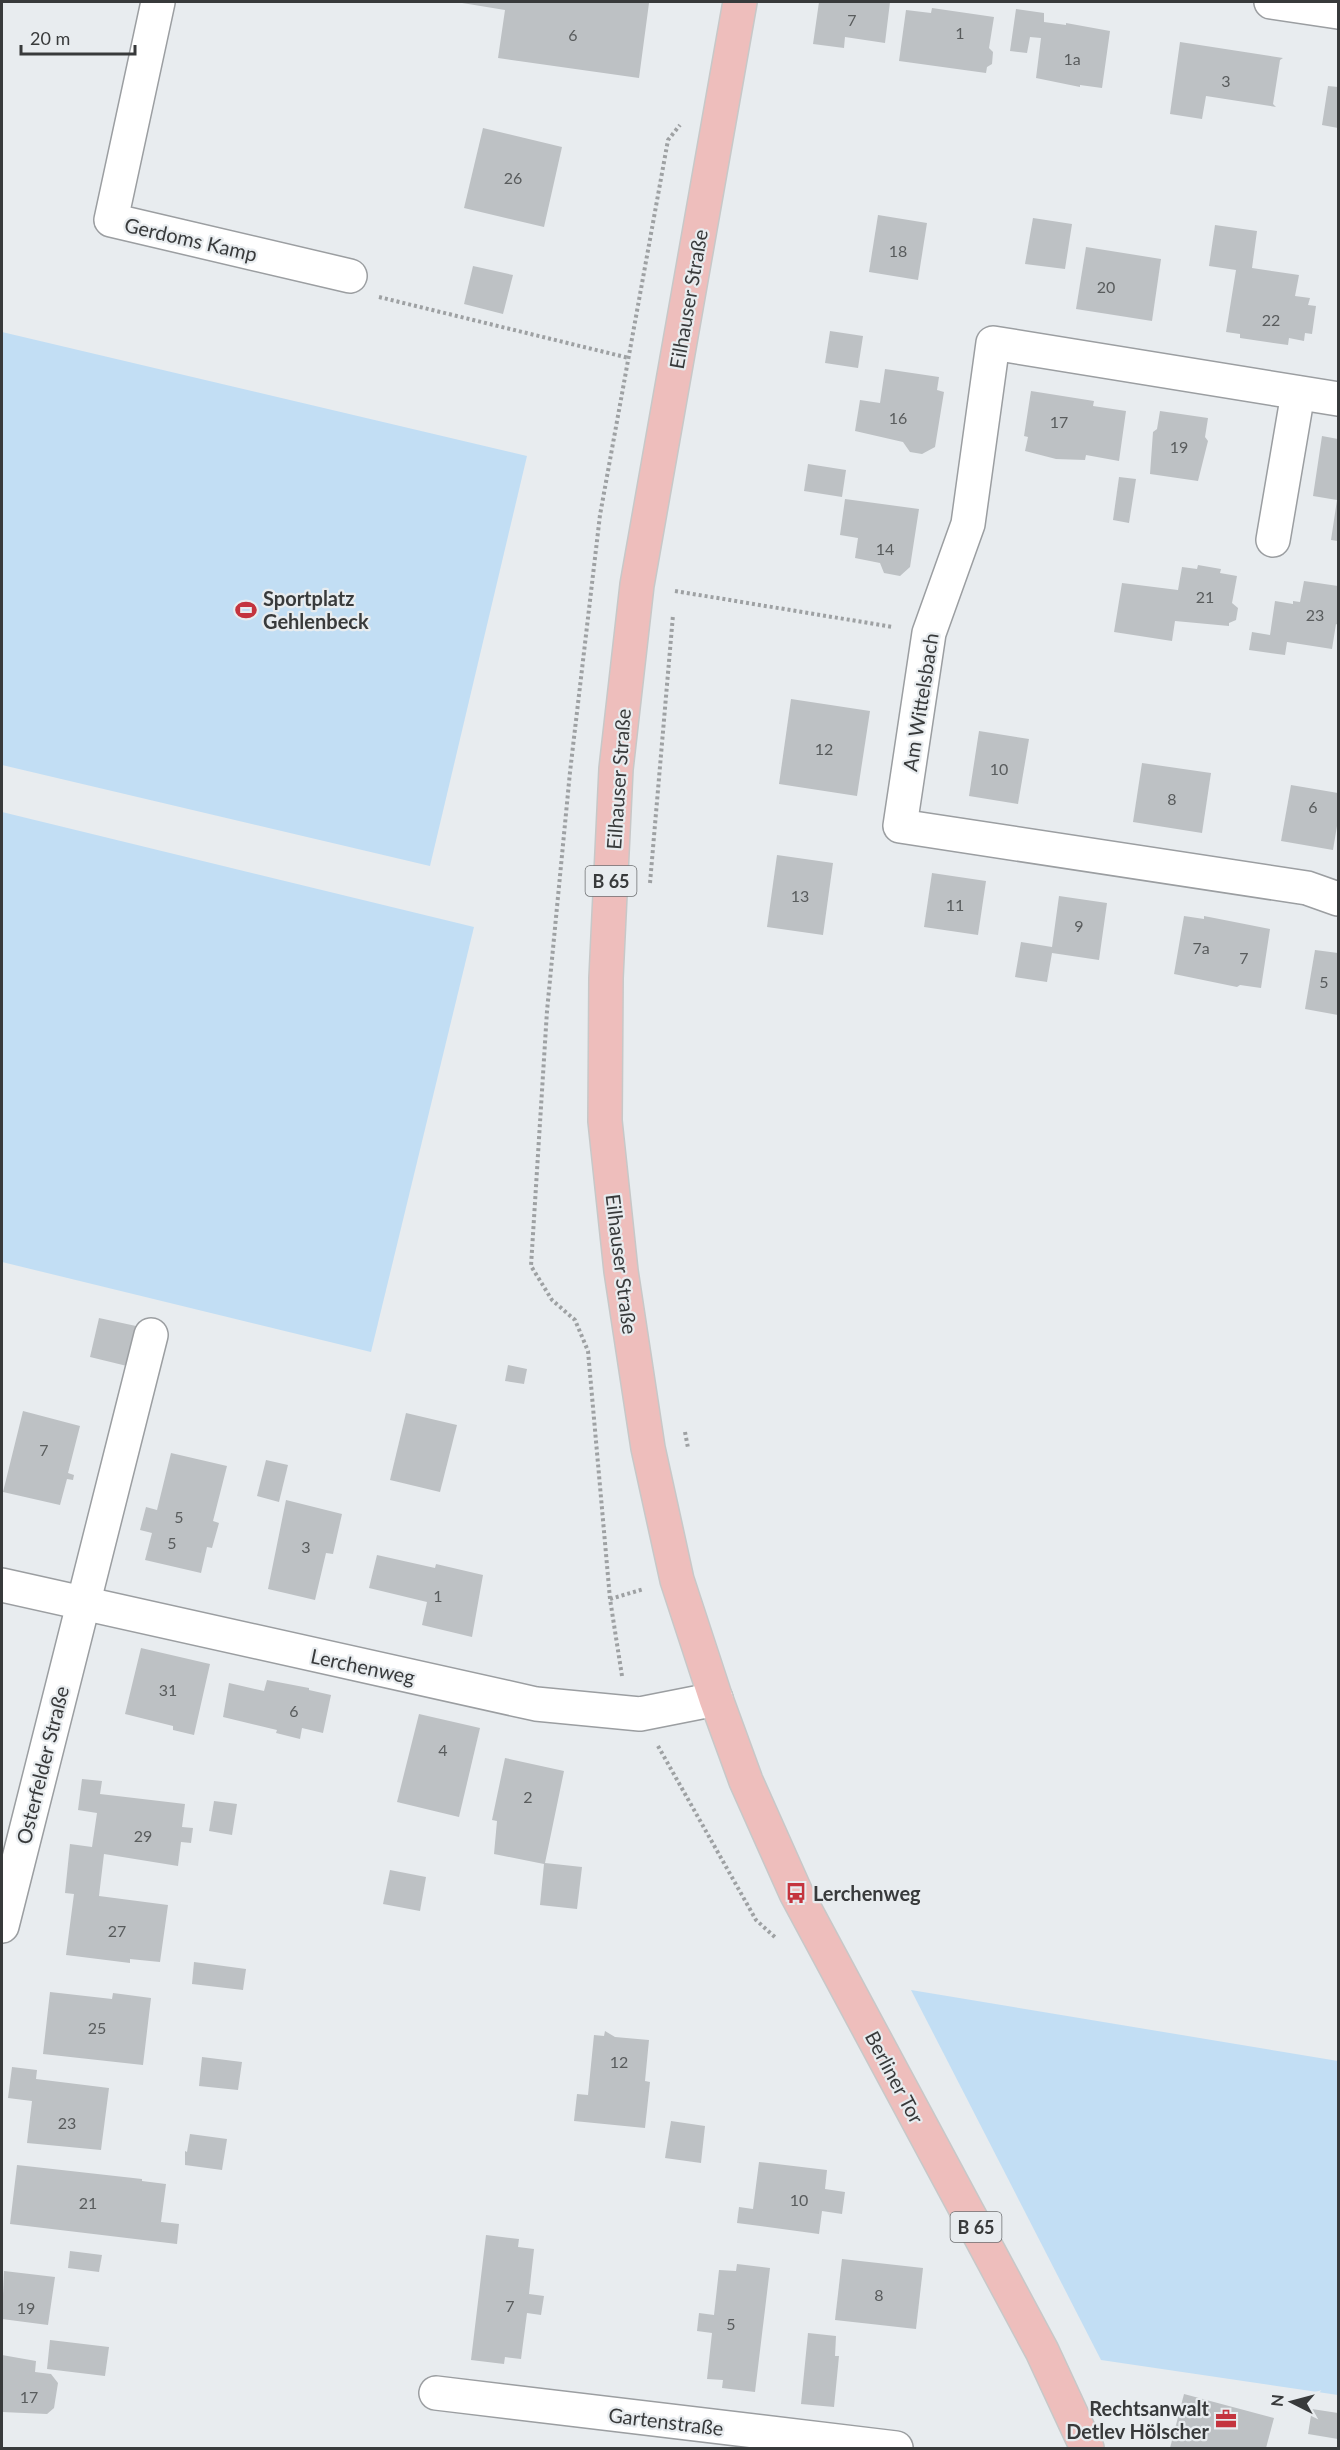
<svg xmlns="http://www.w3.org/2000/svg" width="1340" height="2450" font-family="Lato,sans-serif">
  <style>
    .green { fill: #c2def4 }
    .building { fill: #bdc1c4 }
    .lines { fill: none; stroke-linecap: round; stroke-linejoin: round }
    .minor-casing { stroke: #9b9ea1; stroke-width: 36 }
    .major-casing { stroke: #c7c8c8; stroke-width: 36 }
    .path { stroke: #9ea1a3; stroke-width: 4; stroke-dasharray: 3 3; stroke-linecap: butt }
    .minor { stroke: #fff; stroke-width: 33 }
    .major { stroke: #eebebc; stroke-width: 33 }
    .labels { text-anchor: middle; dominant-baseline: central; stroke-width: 4.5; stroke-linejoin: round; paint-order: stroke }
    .number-label { font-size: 16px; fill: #595c5d }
    .shield { fill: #e8ecef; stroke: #6d6f71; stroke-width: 1.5 }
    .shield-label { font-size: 18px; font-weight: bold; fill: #383a3b }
    .street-label { font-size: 20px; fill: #383a3b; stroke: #e8ecef }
    .poi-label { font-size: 20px; font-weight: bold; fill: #383a3b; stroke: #e8ecef; text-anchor: start }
  </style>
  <rect width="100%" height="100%" fill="#e8ecef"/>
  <g class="green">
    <polygon points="2,332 527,456 430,866 2,765"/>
    <polygon points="2,812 474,927 371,1352 2,1262"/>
    <polygon points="911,1990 1338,2061 1338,2395 1101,2360"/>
  </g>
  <g class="building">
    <polygon points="456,2 649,3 639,78 498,58 505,10"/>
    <polygon points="819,2 890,2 885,43 845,37 844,48 813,44"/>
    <polygon points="932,8 994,17 989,48 993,52 992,64 987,67 986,73 899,61 906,10 931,13"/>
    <polygon points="1016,9 1044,13 1044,22 1066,25 1066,23 1110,31 1102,88 1080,85 1080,87 1036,78 1041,38 1030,37 1027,53 1010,51"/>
    <polygon points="1180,42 1283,58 1280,60 1273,104 1276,107 1206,96 1202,119 1170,114"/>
    <polygon points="1328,86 1338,87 1338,128 1322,125"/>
    <polygon points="483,128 562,147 544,227 464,208"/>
    <polygon points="878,215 927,223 918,280 869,272"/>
    <polygon points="1033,218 1072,224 1065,269 1025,264"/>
    <polygon points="1215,225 1257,231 1252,268 1299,275 1295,296 1310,298 1308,305 1316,306 1312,334 1305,333 1304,341 1289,338 1288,345 1240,338 1240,334 1226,332 1236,270 1209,266"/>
    <polygon points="1086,247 1161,259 1152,321 1076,309"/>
    <polygon points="473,266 513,275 503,314 464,304"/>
    <polygon points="830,331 863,336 858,368 825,363"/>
    <polygon points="885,369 939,377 937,390 944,392 935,447 922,454 910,452 903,442 855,431 860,400 880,403"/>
    <polygon points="1031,391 1094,401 1093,406 1126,411 1119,461 1086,455 1085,460 1056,459 1025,451 1028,437 1024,436"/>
    <polygon points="1160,411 1208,418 1205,437 1208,441 1198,481 1150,474 1153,432 1157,429"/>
    <polygon points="1322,436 1338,439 1338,541 1331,540 1337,500 1313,496"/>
    <polygon points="808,464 846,470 842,497 804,491"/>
    <polygon points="1119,477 1136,479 1129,523 1113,520"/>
    <polygon points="845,499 919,509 910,567 900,576 884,573 880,563 855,558 858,538 840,535"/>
    <polygon points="1198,565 1221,569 1220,573 1237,576 1232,603 1238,608 1236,620 1229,623 1229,626 1175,621 1172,641 1114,632 1122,583 1178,590 1182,567 1197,569"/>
    <polygon points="1304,581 1338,586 1338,625 1336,624 1332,649 1287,642 1285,655 1249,650 1252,632 1270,635 1275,601 1293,604 1293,601 1300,602"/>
    <polygon points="791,699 870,711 857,796 779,784"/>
    <polygon points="979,731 1029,739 1018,804 969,796"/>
    <polygon points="1142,763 1211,773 1202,833 1133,822"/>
    <polygon points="1291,785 1338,793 1338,820 1333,850 1281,841"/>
    <polygon points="777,855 833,863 823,935 767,927"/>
    <polygon points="932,873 986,881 978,935 924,927"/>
    <polygon points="1059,896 1107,903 1099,960 1052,953 1047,982 1015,977 1021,942 1052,947"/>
    <polygon points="1184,916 1204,919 1204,916 1270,929 1261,988 1240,985 1237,987 1174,974"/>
    <polygon points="1315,950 1338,953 1338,1015 1305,1009"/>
    <polygon points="99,1318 136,1326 127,1366 90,1357"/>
    <polygon points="508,1365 527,1369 524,1384 505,1381"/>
    <polygon points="23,1411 80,1426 68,1473 74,1475 73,1480 67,1479 60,1505 3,1492"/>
    <polygon points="406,1413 457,1425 440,1492 390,1480"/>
    <polygon points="171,1453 227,1466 213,1521 219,1523 212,1548 207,1547 201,1573 145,1560 152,1533 140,1530 146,1507 157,1510"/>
    <polygon points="266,1460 288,1465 279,1502 257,1496"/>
    <polygon points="286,1500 342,1514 333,1554 326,1553 315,1600 268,1589"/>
    <polygon points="377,1555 435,1568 436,1564 483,1575 472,1637 422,1625 427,1602 369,1588"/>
    <polygon points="141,1648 210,1664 194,1735 173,1730 173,1726 125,1714"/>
    <polygon points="267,1680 309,1688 309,1690 331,1695 323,1733 302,1728 300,1739 276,1733 277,1730 223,1717 229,1683 264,1691"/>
    <polygon points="419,1714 480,1728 459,1817 397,1802"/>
    <polygon points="505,1758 564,1771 545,1863 582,1867 577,1909 540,1905 544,1864 494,1854 497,1821 492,1820"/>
    <polygon points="82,1779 102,1781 100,1794 185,1804 182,1827 193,1828 191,1843 181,1842 178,1866 104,1854 99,1896 168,1905 160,1962 130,1959 130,1963 66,1955 74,1894 65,1893 70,1844 92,1847 97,1813 78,1810"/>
    <polygon points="214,1801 237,1804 232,1835 209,1831"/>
    <polygon points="390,1870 426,1877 420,1911 383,1904"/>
    <polygon points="194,1962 246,1969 243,1990 192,1984"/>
    <polygon points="50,1992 112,1999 113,1993 151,1998 143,2065 43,2054"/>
    <polygon points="605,2031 615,2037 649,2040 645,2081 650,2082 645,2128 574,2121 577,2094 588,2095 594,2035 604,2036"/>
    <polygon points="202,2057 242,2062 238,2090 199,2086"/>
    <polygon points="12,2067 37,2070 36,2079 109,2088 101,2150 27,2143 32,2101 8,2098"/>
    <polygon points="671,2121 705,2126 701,2163 665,2158"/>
    <polygon points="190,2134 227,2139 222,2170 185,2165 185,2151 187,2152"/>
    <polygon points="759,2162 827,2170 825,2189 845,2192 842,2214 822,2211 819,2234 737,2223 739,2207 753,2209"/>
    <polygon points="17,2165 142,2179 142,2181 166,2184 161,2222 179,2224 177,2244 10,2224"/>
    <polygon points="486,2235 519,2239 518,2247 534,2249 529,2294 544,2296 541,2315 527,2313 521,2359 505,2357 504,2364 471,2360"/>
    <polygon points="70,2251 102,2255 99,2272 68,2268"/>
    <polygon points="842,2259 923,2268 916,2329 835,2320"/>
    <polygon points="737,2264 770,2268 755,2392 722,2388 723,2380 707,2379 712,2333 697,2331 699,2313 714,2315 719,2270 736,2271"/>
    <polygon points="4,2271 55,2277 48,2325 2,2319"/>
    <polygon points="808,2333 836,2336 835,2356 839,2356 834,2407 801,2404"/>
    <polygon points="50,2340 109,2347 105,2376 47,2369"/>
    <polygon points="2,2355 36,2361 35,2372 51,2374 58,2383 54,2408 47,2414 2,2412"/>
    <polygon points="1184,2394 1274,2418 1266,2448 1170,2448"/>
    <polygon points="1312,2409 1338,2413 1338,2439 1308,2434"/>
  </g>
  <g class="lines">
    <defs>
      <g id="minor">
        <polyline points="158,2 111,220 350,276"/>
        <polyline points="1271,2 1338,12"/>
        <polyline points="1338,399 993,343 968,524 929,633 900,826 1307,888 1338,899"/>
        <polyline points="1273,540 1298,393"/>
        <polyline points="2,1585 536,1704 640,1714 716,1699"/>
        <polyline points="2,1926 151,1335"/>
        <polyline points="436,2393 896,2448"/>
      </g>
      <polyline id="major" points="740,2 637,585 616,769 606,978 605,1121 621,1271 648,1448 677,1580 716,1699 746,1781 796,1893 1042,2351 1087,2448"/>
    </defs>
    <use href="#minor" class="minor-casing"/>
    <use href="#major" class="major-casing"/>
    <g class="path">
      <polyline points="379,297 629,358"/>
      <polyline points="675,591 893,627"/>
      <polyline points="650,883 673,615"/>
      <polyline points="685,1432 688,1448"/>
      <polyline points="610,1599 644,1589"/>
      <polyline points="622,1676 610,1599 588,1351 575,1320 552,1300 531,1266 547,1011 570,772 600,515 668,140 680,125"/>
      <polyline points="658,1746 756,1920 776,1938"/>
    </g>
    <use href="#minor" class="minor"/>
    <use href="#major" class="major"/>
  </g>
  <defs>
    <symbol id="stadium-bare" viewBox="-9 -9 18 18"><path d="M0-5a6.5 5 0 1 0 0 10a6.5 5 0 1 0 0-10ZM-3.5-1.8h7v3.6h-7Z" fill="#c4343e" stroke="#e8ecef" stroke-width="2.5" paint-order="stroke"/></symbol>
    <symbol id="bus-bare" viewBox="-9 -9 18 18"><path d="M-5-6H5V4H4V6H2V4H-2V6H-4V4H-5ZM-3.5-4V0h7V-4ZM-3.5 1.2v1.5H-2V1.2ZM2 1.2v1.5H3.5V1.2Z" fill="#c4343e" stroke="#e8ecef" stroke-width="2.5" paint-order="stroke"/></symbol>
    <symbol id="office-bare" viewBox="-9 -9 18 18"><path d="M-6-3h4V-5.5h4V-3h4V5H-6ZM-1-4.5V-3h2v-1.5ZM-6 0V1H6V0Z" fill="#c4343e" stroke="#e8ecef" stroke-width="2.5" paint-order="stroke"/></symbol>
  </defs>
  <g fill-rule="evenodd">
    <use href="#stadium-bare" x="231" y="595" width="30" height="30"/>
    <use href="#bus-bare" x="781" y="1878" width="30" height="30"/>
    <use href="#office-bare" x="1211" y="2404" width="30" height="30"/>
  </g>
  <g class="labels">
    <g class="number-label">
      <text x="852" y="19">7</text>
      <text x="960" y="32">1</text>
      <text x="573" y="34">6</text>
      <text x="1072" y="58">1a</text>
      <text x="1226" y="80">3</text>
      <text x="513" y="177">26</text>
      <text x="898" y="250">18</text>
      <text x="1106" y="286">20</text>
      <text x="1271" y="319">22</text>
      <text x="898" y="417">16</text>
      <text x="1059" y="421">17</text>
      <text x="1179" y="446">19</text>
      <text x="885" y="548">14</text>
      <text x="1205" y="596">21</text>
      <text x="1315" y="614">23</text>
      <text x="824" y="748">12</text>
      <text x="999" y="768">10</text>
      <text x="1172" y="798">8</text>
      <text x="1313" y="806">6</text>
      <text x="800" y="895">13</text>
      <text x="955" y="904">11</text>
      <text x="1079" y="925">9</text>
      <text x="1201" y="947">7a</text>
      <text x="1244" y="957">7</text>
      <text x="1324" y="981">5</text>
      <text x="44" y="1449">7</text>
      <text x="179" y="1516">5</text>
      <text x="172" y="1542">5</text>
      <text x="306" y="1546">3</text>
      <text x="438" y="1595">1</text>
      <text x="168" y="1689">31</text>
      <text x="294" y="1710">6</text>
      <text x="443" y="1749">4</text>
      <text x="528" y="1796">2</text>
      <text x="143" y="1835">29</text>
      <text x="117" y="1930">27</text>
      <text x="97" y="2027">25</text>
      <text x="619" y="2061">12</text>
      <text x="67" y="2122">23</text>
      <text x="799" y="2199">10</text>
      <text x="88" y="2202">21</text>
      <text x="879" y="2294">8</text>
      <text x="510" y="2305">7</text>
      <text x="26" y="2307">19</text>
      <text x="731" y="2323">5</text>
      <text x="29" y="2396">17</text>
    </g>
    <g class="shield">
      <rect x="585.5" y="866" width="51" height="30" rx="4.5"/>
      <rect x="950.5" y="2212" width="51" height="30" rx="4.5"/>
    </g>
    <g class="shield-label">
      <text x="611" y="881">B 65</text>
      <text x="976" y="2227">B 65</text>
    </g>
    <g class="street-label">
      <text transform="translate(191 239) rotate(13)">Gerdoms Kamp</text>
      <text transform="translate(688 299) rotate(-80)">Eilhauser Straße</text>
      <text transform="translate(920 702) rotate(-81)">Am Wittelsbach</text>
      <text transform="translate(618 779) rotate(-86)">Eilhauser Straße</text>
      <text transform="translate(622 1264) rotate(83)">Eilhauser Straße</text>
      <text transform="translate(363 1666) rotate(12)">Lerchenweg</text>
      <text transform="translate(42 1765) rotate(-76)">Osterfelder Straße</text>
      <text transform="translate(895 2077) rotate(62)">Berliner Tor</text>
      <text transform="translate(666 2421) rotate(7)">Gartenstraße</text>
    </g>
    <g class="poi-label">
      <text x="263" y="598">Sportplatz<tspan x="263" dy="23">Gehlenbeck</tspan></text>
      <text x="813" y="1893">Lerchenweg</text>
      <text x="1209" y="2408" text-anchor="end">Rechtsanwalt<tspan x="1209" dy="23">Detlev Hölscher</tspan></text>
    </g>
  </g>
  <rect width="1340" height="2450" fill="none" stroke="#383a3b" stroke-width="6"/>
  <g transform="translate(1292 2402) rotate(276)" stroke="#e8ecef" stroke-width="4.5" paint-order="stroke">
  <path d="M0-4.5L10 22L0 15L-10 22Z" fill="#383a3b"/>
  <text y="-9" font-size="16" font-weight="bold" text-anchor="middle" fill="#383a3b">N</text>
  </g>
  <path d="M21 45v9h114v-9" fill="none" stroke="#383a3b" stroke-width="3"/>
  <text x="30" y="45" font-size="18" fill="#383a3b" stroke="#e8ecef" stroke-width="4.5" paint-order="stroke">20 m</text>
</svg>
